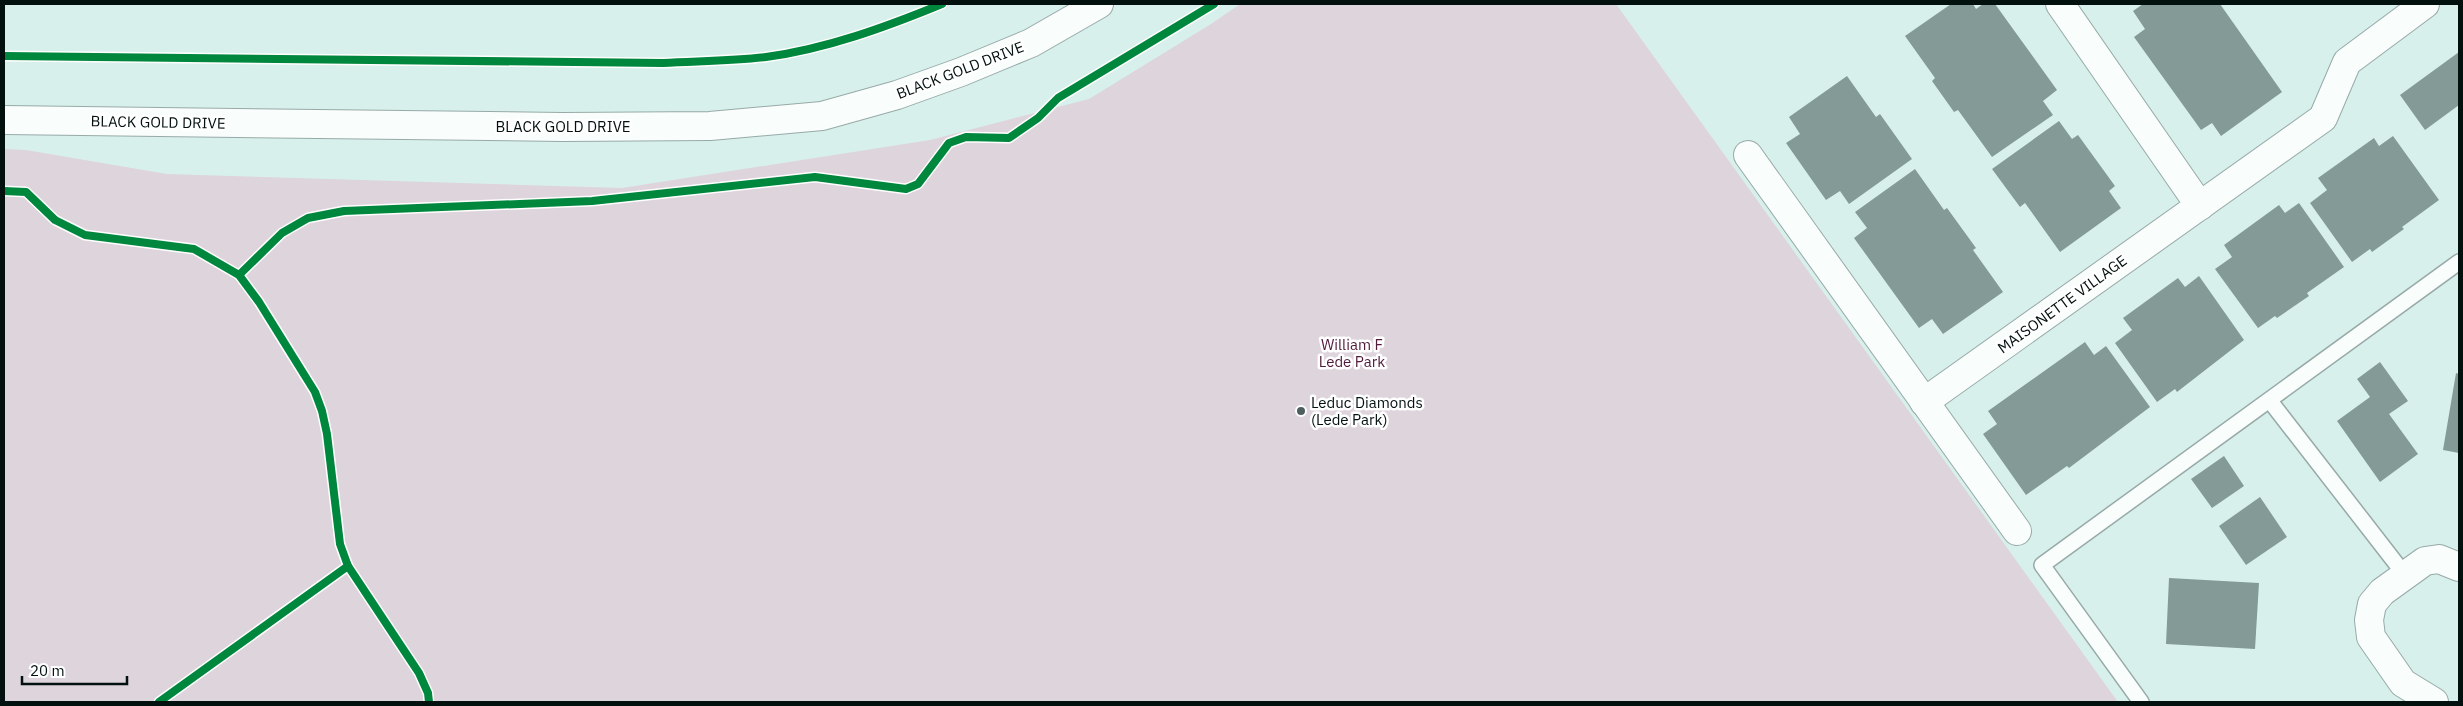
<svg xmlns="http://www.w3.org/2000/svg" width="2463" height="706" font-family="'IBM Plex Sans',sans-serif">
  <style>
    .green { fill: #ded4dc }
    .building { fill: #849a96 }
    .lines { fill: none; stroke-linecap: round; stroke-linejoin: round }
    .lane-casing { stroke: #97aaa7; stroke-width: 18 }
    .street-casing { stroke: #97aaa7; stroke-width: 30 }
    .secondary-casing { stroke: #97aaa7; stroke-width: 30 }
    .lane { stroke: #f9fdfc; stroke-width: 15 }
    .street { stroke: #f9fdfc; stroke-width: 28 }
    .secondary { stroke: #f9fdfc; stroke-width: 28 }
    .cycleway-casing { stroke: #fff; stroke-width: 11 }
    .cycleway { stroke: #00873e; stroke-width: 8 }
    .poi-dot { fill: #4d5e5c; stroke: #fff; stroke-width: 2 }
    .labels { text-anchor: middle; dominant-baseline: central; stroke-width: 5; stroke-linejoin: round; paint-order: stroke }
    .street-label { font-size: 15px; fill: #02100e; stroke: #fff }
    .park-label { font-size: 15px; fill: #511a39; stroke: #fff }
    .poi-label { font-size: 15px; fill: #02100e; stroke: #fff; text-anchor: start }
  </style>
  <rect width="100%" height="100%" fill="#d8f0ec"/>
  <polygon class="green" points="1240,4 1616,4 2118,702 4,702 4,149 26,150 167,174 622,188 930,140 1089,99 1211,24"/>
  <g class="building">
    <polygon points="1951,4 1973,4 1976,9 1983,4 1995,4 2057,90 2043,101 2053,115 1992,157 1958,110 1954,112 1932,81 1935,78 1905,36"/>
    <polygon points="2143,4 2220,4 2282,92 2221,136 2212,123 2201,130 2134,37 2145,29 2133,11"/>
    <polygon points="2459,52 2459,105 2425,130 2400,95"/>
    <polygon points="1847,76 1876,117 1880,114 1912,159 1849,204 1840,191 1826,200 1786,143 1800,134 1789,117"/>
    <polygon points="2059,121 2072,139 2078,135 2115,186 2109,191 2121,208 2060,252 2025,203 2020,207 1992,169"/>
    <polygon points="2393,136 2439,200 2402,227 2404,229 2372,252 2370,249 2352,262 2310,203 2327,190 2318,178 2374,138 2379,146"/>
    <polygon points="1915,169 1944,210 1947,208 1976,248 1973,250 2003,292 1943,334 1932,319 1919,328 1854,238 1867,228 1855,212"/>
    <polygon points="2299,203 2344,267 2307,293 2309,296 2277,318 2275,316 2258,328 2215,269 2232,257 2224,245 2279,205 2285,213"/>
    <polygon points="2199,276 2244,340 2177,392 2175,389 2157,402 2115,343 2132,330 2123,318 2178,278 2185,287"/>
    <polygon points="2085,342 2094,355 2106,346 2150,407 2069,468 2067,466 2026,495 1983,434 1997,424 1988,411"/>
    <polygon points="2380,362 2408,401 2389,414 2418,454 2380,482 2337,421 2370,397 2357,379"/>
    <polygon points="2456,373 2459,374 2459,453 2443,450"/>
    <polygon points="2224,456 2244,486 2212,508 2191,479"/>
    <polygon points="2260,497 2287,537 2246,565 2219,526"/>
    <polygon points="2169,578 2259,583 2255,649 2166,644"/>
  </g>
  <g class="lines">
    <defs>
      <g id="lane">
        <polyline points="2270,401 2405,575"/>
        <polyline points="2141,702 2042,565 2459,262"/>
      </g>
      <g id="street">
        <polyline points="2060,4 2200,206"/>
        <polyline points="1748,155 2017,531"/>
        <polyline points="1924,402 2323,118 2347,62 2425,4"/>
        <polyline points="2434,702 2403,683 2371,637 2369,620 2372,604 2382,592 2425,561 2439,559 2459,567"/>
      </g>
      <polyline id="secondary" points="4,120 563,127 710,126 822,116 897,95 961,72 1031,43 1099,4"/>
    </defs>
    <use href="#lane" class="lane-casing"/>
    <use href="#street" class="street-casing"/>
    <use href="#secondary" class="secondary-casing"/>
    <use href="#lane" class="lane"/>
    <use href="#street" class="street"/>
    <use href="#secondary" class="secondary"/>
    <defs>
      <g id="cycleway">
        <path d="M4 56 663 63C697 61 732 61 766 57 826 49 886 27 942 4"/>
        <polyline points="4,191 26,192 55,220 85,235 194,249 239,275 259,302 315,392 322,411 327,434 340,544 348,566 419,673 428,693 429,702"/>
        <polyline points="239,275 282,233 308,218 344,211 592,201 815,177 906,189 918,184 949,143 966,137 1009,138 1038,118 1058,98 1214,4"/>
        <polyline points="159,702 348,566"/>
      </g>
    </defs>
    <use href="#cycleway" class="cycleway-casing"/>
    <use href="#cycleway" class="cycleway"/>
  </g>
  <circle class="poi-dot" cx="1301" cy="411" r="5"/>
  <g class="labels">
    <g class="street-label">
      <text transform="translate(960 70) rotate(-21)">BLACK GOLD DRIVE</text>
      <text transform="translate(158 122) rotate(1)">BLACK GOLD DRIVE</text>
      <text x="563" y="126">BLACK GOLD DRIVE</text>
      <text transform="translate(2062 304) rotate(-36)">MAISONETTE VILLAGE</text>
    </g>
    <g class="park-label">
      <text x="1352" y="344">William F<tspan x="1352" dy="17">Lede Park</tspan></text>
    </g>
    <g class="poi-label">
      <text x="1311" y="402">Leduc Diamonds<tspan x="1311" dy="17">(Lede Park)</tspan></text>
    </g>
  </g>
  <rect width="2463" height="706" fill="none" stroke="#02100e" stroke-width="10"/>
  <path d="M22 676v8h105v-8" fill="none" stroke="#02100e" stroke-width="2.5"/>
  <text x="30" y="676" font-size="15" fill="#02100e" stroke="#ffffff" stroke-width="4" paint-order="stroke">20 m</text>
</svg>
